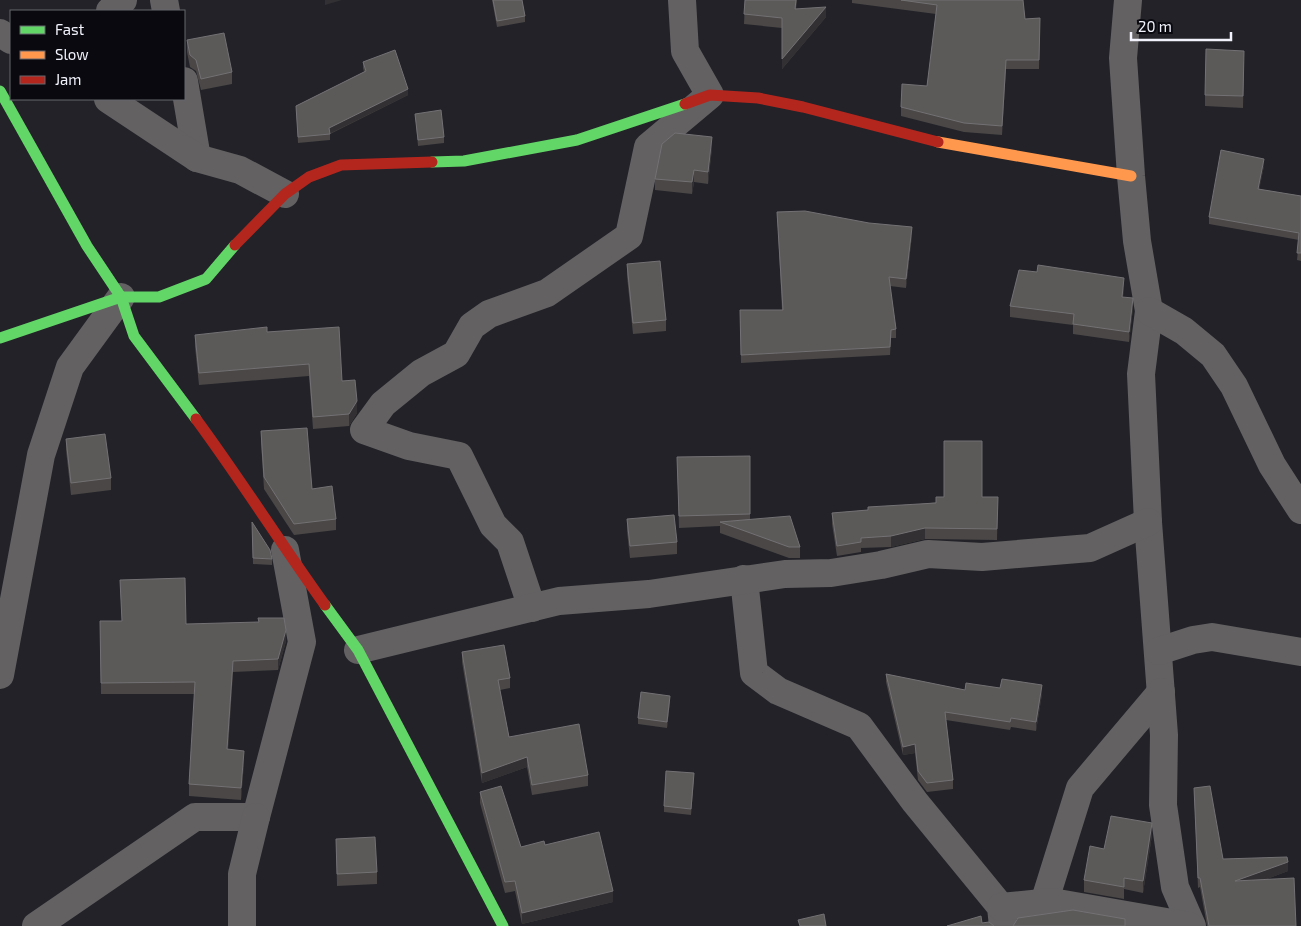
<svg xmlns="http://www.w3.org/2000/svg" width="1301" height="926" font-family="'Exo 2',sans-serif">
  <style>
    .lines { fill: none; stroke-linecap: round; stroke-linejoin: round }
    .street { stroke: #636162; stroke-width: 28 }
    .fast { stroke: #63d668; stroke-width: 11 }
    .slow { stroke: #ff974d; stroke-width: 11 }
    .jam { stroke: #b3261e; stroke-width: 11 }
    .wall { fill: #4a4746 }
    .shaded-wall { fill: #323032 }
    .building { fill: #5c5959; stroke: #737173 }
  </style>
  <rect width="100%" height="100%" fill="#222228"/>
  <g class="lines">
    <g class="street">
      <polyline points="164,0 166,11"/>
      <polyline points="1128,0 1123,58 1131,176 1137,241 1149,311 1141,374 1148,522 1164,735 1163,805 1175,887 1192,926"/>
      <polyline points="110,11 123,0"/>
      <polyline points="0,33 11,40"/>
      <polyline points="184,81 197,158"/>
      <polyline points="108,99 197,158 240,170 285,194"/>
      <polyline points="1149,311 1184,331 1213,355 1234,386 1272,465 1301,510"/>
      <polyline points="744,579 754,673 778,691 859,726 915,802 1001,907 1003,926"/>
      <polyline points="532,608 510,542 493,525 459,456 409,446 364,430 383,404 421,373 456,354 472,326 489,314 547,293 629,236 648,147 710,95 685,51 682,0"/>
      <polyline points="358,650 559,601 649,594 785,574 831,573 881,565 928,554 982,557 1090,548 1148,522"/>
      <polyline points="1159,651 1193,640 1212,637 1301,652"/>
      <polyline points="0,675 41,455 70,367 121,297"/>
      <polyline points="1044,903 1080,788 1161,692"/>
      <polyline points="1001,907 1052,902 1189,926"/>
      <polyline points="36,926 195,817 256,817 302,642 285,550"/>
      <polyline points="242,926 242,874 256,817"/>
    </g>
    <g class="fast">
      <polyline points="0,91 87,246 121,297 134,336 196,419"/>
      <polyline points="432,162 464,161 577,140 685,104"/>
      <polyline points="0,338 121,297 159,297 206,279 235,245"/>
      <polyline points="325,605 358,650 503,926"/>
    </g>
    <polyline class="slow" points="938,142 1131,176"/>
    <g class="jam">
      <polyline points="685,104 710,95 758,98 803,107 938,142"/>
      <polyline points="235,245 285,194 309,177 341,165 432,162"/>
      <path d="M196 419C241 480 281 544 325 605"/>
    </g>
  </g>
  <g class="wall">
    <polygon points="492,0 522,0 525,16 525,22 497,27"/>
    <polygon points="745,0 797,0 796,9 826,17 782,69 782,28 744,24"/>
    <polygon points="852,0 1023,0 1025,19 1040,18 1039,69 1006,69 1002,135 964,132 901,116 901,107 927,86 936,14 852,3"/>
    <polygon points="187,40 232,72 232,84 201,90 196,71 190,67 187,52"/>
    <polygon points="363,62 408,95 330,134 330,140 298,143 296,106 364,72 363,68"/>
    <polygon points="1244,62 1243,108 1205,106 1205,95"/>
    <polygon points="415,114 444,137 444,143 418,146"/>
    <polygon points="712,148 708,184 694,182 692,194 655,190 655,179"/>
    <polygon points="1264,166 1259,189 1301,196 1301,261 1297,260 1299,240 1209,224 1209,217"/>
    <polygon points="777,212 912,235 906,288 890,286 896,329 896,338 891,338 890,355 741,363 740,310 782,310"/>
    <polygon points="627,264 666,320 666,331 633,334 627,276"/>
    <polygon points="1124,288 1123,297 1133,308 1129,342 1073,334 1073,325 1010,317 1010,306"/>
    <polygon points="267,332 342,381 357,413 349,426 313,429 309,376 199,385 195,347 195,335"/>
    <polygon points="261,431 312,489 336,519 336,530 294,535 264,489 261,443"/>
    <polygon points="66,439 111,478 111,490 71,495 66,450"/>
    <polygon points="750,456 750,520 800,547 800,558 789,558 720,533 720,526 679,528 677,457"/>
    <polygon points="982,497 998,497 997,540 925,539 891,547 861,548 861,552 837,556 832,524 832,513 868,510"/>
    <polygon points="627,519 677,542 677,554 630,558 627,531"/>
    <polygon points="252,522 272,559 272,565 253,564"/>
    <polygon points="120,580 186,624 286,641 278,670 233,672 228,750 244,763 241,800 189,796 189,784 195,694 101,694 100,621 122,621"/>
    <polygon points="462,652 510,678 510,688 500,690 509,737 588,775 588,786 532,795 527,767 482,783 462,662"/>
    <polygon points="886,674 965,690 1000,688 1042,694 1036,731 1011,727 1010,730 946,720 953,780 953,789 927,792 918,780 915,753 903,755 886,682"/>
    <polygon points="670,702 667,728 638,724 638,718"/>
    <polygon points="694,779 691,815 664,812 664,806"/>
    <polygon points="1194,788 1223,859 1288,871 1264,880 1296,926 1207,926 1200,887 1198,888"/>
    <polygon points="480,792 521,847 545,845 613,902 522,924 515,891 505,893 480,803"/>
    <polygon points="1152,835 1143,893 1124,889 1124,899 1084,892 1084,880 1104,849"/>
    <polygon points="336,839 377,872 377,884 337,886"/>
  </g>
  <g class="shaded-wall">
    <polygon points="325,0 342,0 325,5"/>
    <polygon points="826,7 826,17 782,69 782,59"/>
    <polygon points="1006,60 1006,69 1002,135 1002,126"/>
    <polygon points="408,89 408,95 329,134 329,128"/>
    <polygon points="712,137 712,148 708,184 708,172"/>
    <polygon points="1264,159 1264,166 1258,197 1258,189"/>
    <polygon points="694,170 694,182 692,194 692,182"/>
    <polygon points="912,227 912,235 906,288 906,279"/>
    <polygon points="1124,278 1124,288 1122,307 1122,297"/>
    <polygon points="1133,298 1133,308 1129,342 1129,332"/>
    <polygon points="357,401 357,413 349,426 349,414"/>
    <polygon points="925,528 925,539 891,547 891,536"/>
    <polygon points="286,630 286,641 278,670 278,659"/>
    <polygon points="233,661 233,672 227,761 227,749"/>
    <polygon points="1042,685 1042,694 1036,731 1036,722"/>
    <polygon points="670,696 670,702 667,728 667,722"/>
    <polygon points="915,744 915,753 903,755 903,747"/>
    <polygon points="244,751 244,763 241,800 241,788"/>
    <polygon points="527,757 527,767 482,783 482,773"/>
    <polygon points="1152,823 1152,835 1143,893 1143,881"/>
    <polygon points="1288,862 1288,871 1235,891 1235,881"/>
    <polygon points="613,891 613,902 522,924 522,913"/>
  </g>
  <g class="building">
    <polygon points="493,0 522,0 525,16 497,21"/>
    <polygon points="745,0 796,0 795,9 826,7 782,59 782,18 744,14"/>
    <polygon points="901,0 1023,0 1025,19 1040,18 1039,60 1006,60 1002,126 964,123 901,107 902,84 927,86 937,5"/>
    <polygon points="224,33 232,72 201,79 196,60 190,55 187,40"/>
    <polygon points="1206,49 1244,51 1243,96 1205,95"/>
    <polygon points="395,50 408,89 329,128 330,134 298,137 296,106 366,71 363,62"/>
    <polygon points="441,110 444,137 418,140 415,114"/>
    <polygon points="675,133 712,137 708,172 694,170 692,182 655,179 662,144"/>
    <polygon points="1221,150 1264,159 1258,189 1301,196 1301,253 1297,253 1299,233 1209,217"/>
    <polygon points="805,211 869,223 912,227 906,279 889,277 896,329 891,330 890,347 741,355 740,310 783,310 777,212"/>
    <polygon points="660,261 666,320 633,323 627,264"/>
    <polygon points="1038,265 1124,278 1122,297 1133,298 1129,332 1073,324 1074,314 1010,306 1019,270 1037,272"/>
    <polygon points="267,327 267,332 339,327 342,381 355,380 357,401 349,414 313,417 309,364 199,373 195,335"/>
    <polygon points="307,428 312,489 332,486 336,519 294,524 264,477 261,431"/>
    <polygon points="105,434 111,478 71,483 66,439"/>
    <polygon points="944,441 982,441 982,497 998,497 997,529 925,528 891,536 861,538 861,542 837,546 832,513 868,510 868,507 936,503 936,497 944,497"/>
    <polygon points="750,456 750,514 679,516 677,457"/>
    <polygon points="674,515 677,542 630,546 627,519"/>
    <polygon points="790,516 800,547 789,547 720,522"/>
    <polygon points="252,522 270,550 272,559 253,558"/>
    <polygon points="185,578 186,624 259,622 258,618 284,618 286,630 278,659 233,661 227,749 244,751 241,788 189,784 195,682 101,683 100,621 122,621 120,580"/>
    <polygon points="504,645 510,678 498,680 509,737 579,724 588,775 532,785 527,757 482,773 462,652"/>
    <polygon points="886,674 965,690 966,683 1000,688 1002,679 1042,685 1036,722 1011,718 1010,722 945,712 953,780 927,783 918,771 915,744 903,747"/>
    <polygon points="641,692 670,696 667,722 638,718"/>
    <polygon points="666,771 694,773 691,809 664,806"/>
    <polygon points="501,786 521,847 544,841 545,845 599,832 613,891 522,913 515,881 505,882 480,792"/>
    <polygon points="1210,786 1223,859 1287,857 1288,862 1235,881 1294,878 1296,926 1209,926 1200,878 1198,878 1194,788"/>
    <polygon points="1111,816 1152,823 1143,881 1124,878 1124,887 1084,880 1090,846 1104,849"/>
    <polygon points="375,837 377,872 337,874 336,839"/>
    <polygon points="1073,910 1125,919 1125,926 1013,926 1018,918"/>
    <polygon points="824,914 826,926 800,926 798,920"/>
    <polygon points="981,916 982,923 989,922 994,926 947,926"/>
  </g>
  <rect x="10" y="10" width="175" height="90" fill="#09090f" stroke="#66666e"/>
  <rect x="20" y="26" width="25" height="8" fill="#63d668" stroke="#66666e"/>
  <text x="55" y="35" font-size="15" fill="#f2f2fc">Fast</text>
  <rect x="20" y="51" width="25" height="8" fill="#ff974d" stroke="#66666e"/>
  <text x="55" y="60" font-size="15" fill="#f2f2fc">Slow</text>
  <rect x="20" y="76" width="25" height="8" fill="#b3261e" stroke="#66666e"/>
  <text x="55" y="85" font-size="15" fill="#f2f2fc">Jam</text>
  <path d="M1131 32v8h100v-8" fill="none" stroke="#f2f2fc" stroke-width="2.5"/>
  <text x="1138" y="32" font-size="15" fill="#f2f2fc" stroke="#09090f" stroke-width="4" paint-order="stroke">20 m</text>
</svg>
